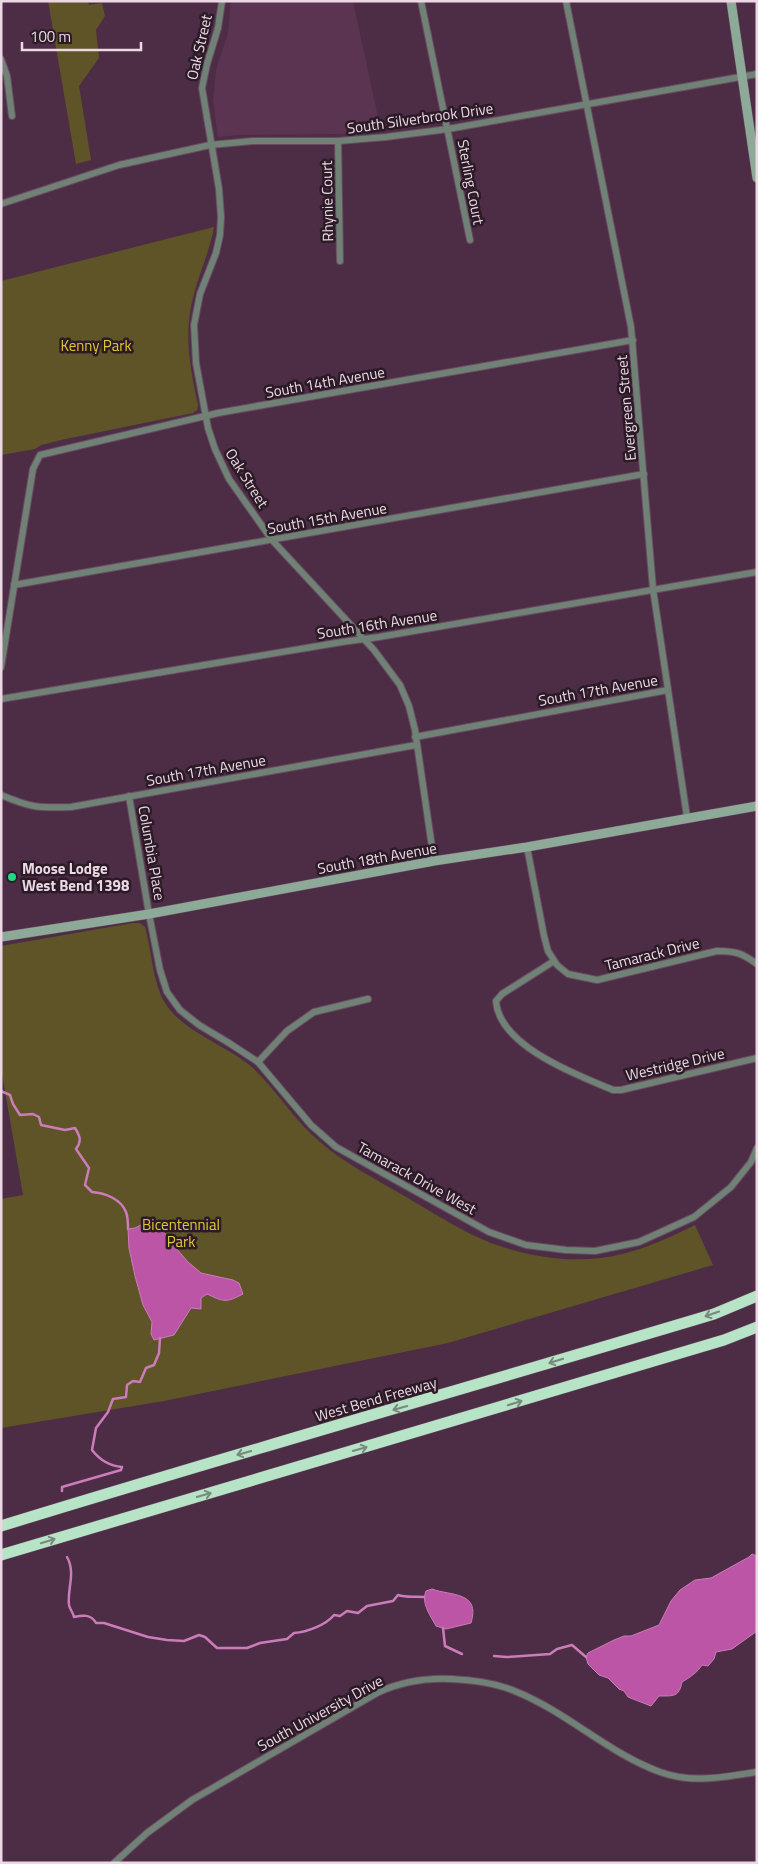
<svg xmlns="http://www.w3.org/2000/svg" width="758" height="1864" font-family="'Titillium Web',sans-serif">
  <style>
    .built { fill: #5b3451 }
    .green { fill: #5e5428 }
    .water { fill: #bd55a6; stroke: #cb7cb9 }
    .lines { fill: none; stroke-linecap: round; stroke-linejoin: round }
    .stream { stroke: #cb7cb9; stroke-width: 2.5 }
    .street-casing { stroke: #6a4c62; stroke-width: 8 }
    .secondary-casing { stroke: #6a4c62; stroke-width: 10 }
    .highway-casing { stroke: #6a4c62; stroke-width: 12 }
    .street { stroke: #708176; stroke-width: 6 }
    .secondary { stroke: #8da997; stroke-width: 9 }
    .highway { stroke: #b7e3c7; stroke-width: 11 }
    .oneway { stroke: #78897f }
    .poi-dot { fill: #22d887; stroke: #2a1b26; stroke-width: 2 }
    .labels { text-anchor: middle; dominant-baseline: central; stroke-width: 5; stroke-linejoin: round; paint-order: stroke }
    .street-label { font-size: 15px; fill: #ecd7e5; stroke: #2a1b26 }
    .park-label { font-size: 15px; fill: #e4c635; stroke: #2a1b26 }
    .poi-label { font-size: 15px; font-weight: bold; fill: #ecd7e5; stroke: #2a1b26; text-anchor: start }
  </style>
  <rect width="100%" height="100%" fill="#4d2d45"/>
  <polygon class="built" points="231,1 353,1 381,131 339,134 238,135 218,137 213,100 216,70 228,33"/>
  <g class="green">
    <polygon points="48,1 88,1 89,5 102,3 105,16 96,30 99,58 79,86 91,160 76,164"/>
    <path d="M214 227C210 250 200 271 194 294 183 332 190 368 198 405L197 410 193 413 61 440 41 445 35 449 1 455V281Z"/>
    <path d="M133 923H140L145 927C151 949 152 972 160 993 174 1030 225 1043 253 1068 277 1091 294 1120 319 1141 346 1165 380 1181 411 1200 437 1215 463 1232 491 1243 531 1258 580 1265 622 1254 647 1248 671 1237 695 1225L713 1265 448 1343 164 1401 1 1428V1199L23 1195 1 1068V946Z"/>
  </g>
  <g class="water">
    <path d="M149 1221 162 1229 169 1240 188 1262 201 1273 233 1280 239 1283 243 1294C226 1303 224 1302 207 1294L201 1298V1309L191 1308 174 1335 154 1340 151 1334 152 1322 143 1305 135 1276 129 1248 128 1229 135 1228Z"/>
    <path d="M752 1554 757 1556V1631L732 1649 716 1652 714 1659 708 1666 702 1665C698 1672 689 1678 682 1682 679 1697 674 1696 659 1696L651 1706 628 1697 624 1691 619 1689 608 1678 599 1675 588 1664 586 1657 588 1653 614 1640 624 1636H631L659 1625 671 1601 680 1590 695 1580 711 1578 749 1557Z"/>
    <path d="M432 1589C450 1596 481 1591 471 1623L446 1629 436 1626C430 1615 421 1603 426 1591Z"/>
  </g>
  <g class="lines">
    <g class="stream">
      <path d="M1 1091 10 1095 13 1104 20 1115 33 1114 39 1117 41 1125 65 1130 75 1128C80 1136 82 1141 76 1149L89 1168 85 1185 92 1192C105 1193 121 1199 126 1212 128 1217 128 1224 128 1229"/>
      <path d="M62 1491V1487L121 1470 122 1467C110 1466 99 1459 92 1450L96 1428 108 1412 113 1399 126 1397 127 1385 133 1381 140 1382 146 1368 154 1365 159 1353 160 1338"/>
      <path d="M67 1557C76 1573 67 1589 69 1605 70 1610 73 1612 74 1617 83 1615 91 1614 96 1623H104L148 1637 167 1640 184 1641 199 1635 205 1637 217 1648H247L260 1643 287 1639 294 1633C307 1632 326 1625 334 1615L340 1616 347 1611 358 1613 367 1606 393 1601 398 1595C407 1598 414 1596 424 1597"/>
      <polyline points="443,1628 445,1646 462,1654"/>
      <polyline points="494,1656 507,1657 550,1654 557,1649 572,1645 586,1657"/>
    </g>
    <defs>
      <g id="street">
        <polyline points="222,1 218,28 207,64 202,88 219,189 221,217 220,235 216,253 200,294 194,325 196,363 208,428 215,449 229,479 272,540 374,650 400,685 409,706 415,730 434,861"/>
        <polyline points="421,1 470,240"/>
        <polyline points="566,1 631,327 653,589 687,817"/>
        <polyline points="1,59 7,76 12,116"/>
        <polyline points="338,141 340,261"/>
        <polyline points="1,204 119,165 210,145 253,141 338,141 386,137 448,129 757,74"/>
        <polyline points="14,585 644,474"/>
        <polyline points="1,667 33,469 40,455 218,413 633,340"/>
        <polyline points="1,699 342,642 379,637 757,572"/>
        <polyline points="415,737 668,690"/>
        <path d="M1 795C31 808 39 808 71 807L416 745"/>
        <polyline points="129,796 149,914 160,970 167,992 180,1010 199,1025 229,1043 258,1062 311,1125 336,1147 489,1232 526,1245 566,1250 595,1251 639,1242 694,1217 731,1187 751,1162 757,1148"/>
        <path d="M527 847 544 936 548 951 557 965 568 974 597 980 717 951C735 951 742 953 757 964"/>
        <path d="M554 961 502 994 496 1001C499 1046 577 1075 613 1090H621L757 1058"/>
        <polyline points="258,1062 287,1031 314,1012 368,999"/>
        <path d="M114 1863 147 1833 192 1800 377 1693C400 1682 426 1678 451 1679 474 1680 497 1683 517 1692 568 1713 608 1753 660 1772 693 1784 723 1777 757 1772"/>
      </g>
      <g id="secondary">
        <polyline points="731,1 757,178"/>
        <polyline points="1,937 149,914 434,861 527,847 757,806"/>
      </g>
      <g id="highway">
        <path d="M1 1526C238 1453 477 1385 714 1314L757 1296"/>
        <polyline points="1,1555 724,1340 757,1327"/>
      </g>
    </defs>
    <use href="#street" class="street-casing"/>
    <use href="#secondary" class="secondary-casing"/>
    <use href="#highway" class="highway-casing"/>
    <use href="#street" class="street"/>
    <use href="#secondary" class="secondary"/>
    <use href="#highway" class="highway"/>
  </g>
  <defs><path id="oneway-shaft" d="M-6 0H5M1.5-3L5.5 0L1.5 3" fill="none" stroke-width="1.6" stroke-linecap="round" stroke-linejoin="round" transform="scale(1.25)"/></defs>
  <g class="oneway">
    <use href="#oneway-shaft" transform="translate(712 1314) rotate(161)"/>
    <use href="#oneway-shaft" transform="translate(556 1361) rotate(163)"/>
    <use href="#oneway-shaft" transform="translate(515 1403) rotate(-17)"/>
    <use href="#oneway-shaft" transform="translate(400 1408) rotate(164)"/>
    <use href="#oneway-shaft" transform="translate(360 1449) rotate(-16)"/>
    <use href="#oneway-shaft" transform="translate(244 1453) rotate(164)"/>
    <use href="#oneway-shaft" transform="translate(204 1495) rotate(-16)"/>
    <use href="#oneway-shaft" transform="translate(48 1541) rotate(-17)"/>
  </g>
  <circle class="poi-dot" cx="12" cy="877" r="5"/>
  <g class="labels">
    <g class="street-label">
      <text transform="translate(199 47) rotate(-77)">Oak Street</text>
      <text transform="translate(420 118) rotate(-8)">South Silverbrook Drive</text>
      <text transform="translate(471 182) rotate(79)">Sterling Court</text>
      <text transform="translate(327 201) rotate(-91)">Rhynie Court</text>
      <text transform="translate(325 382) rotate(-10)">South 14th Avenue</text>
      <text transform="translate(626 408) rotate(-95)">Evergreen Street</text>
      <text transform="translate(247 478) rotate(58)">Oak Street</text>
      <text transform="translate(327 518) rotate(-10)">South 15th Avenue</text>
      <text transform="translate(377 624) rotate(-9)">South 16th Avenue</text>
      <text transform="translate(598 690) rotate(-10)">South 17th Avenue</text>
      <text transform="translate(206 770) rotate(-10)">South 17th Avenue</text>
      <text transform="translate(152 853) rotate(80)">Columbia Place</text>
      <text transform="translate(377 858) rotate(-10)">South 18th Avenue</text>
      <text transform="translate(652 954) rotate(-14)">Tamarack Drive</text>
      <text transform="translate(675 1064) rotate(-13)">Westridge Drive</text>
      <text transform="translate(417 1178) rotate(29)">Tamarack Drive West</text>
      <text transform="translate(376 1399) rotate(-16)">West Bend Freeway</text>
      <text transform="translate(320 1713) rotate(-29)">South University Drive</text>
    </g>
    <g class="park-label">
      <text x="96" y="345">Kenny Park</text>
      <text x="181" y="1224">Bicentennial<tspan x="181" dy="17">Park</tspan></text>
    </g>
    <g class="poi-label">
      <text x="22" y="868">Moose Lodge<tspan x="22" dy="17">West Bend 1398</tspan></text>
    </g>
  </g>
  <rect width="758" height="1864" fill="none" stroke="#ecd7e5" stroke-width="5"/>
  <path d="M22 42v8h119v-8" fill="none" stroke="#ecd7e5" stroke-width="2.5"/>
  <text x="30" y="42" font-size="15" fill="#ecd7e5" stroke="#2a1b26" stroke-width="4" paint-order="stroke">100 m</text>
</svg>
